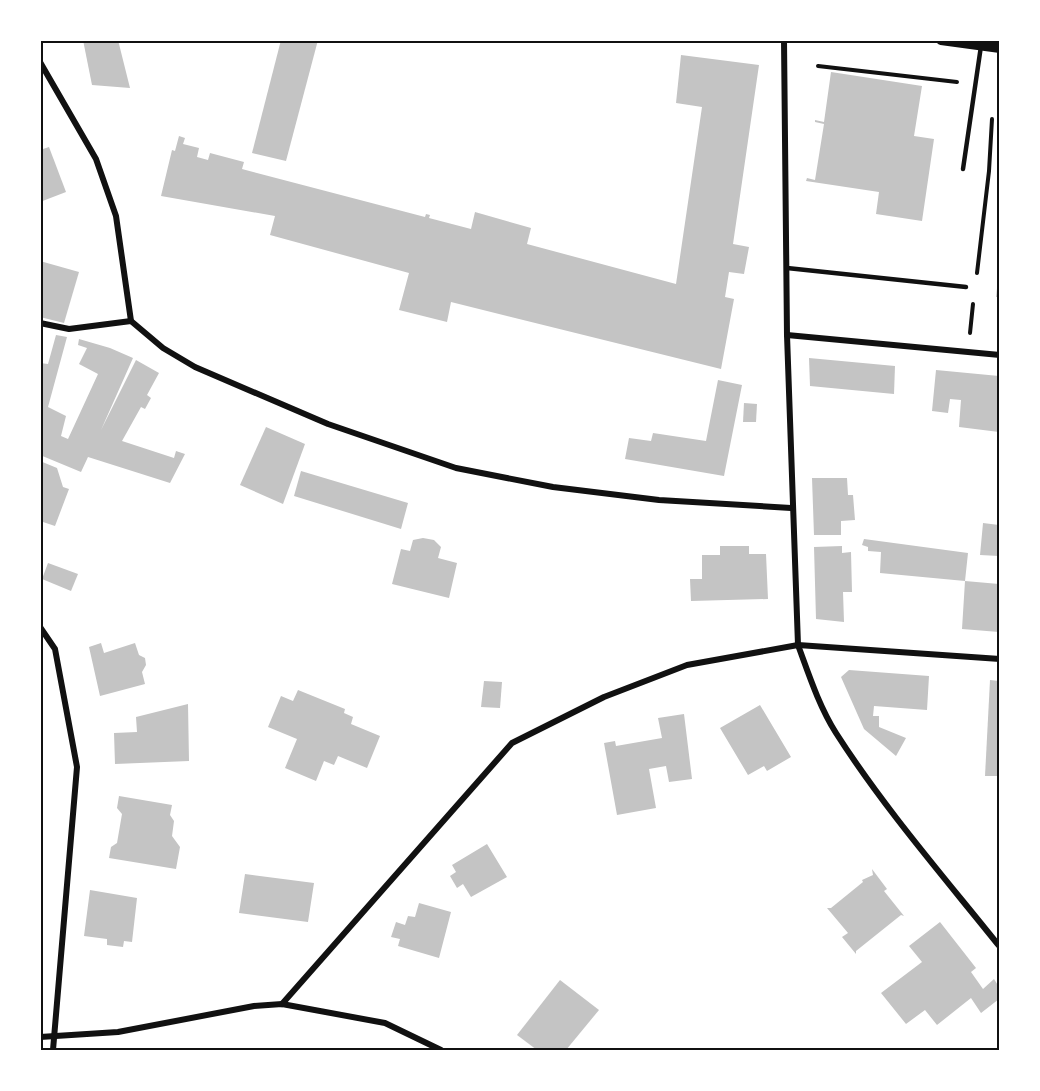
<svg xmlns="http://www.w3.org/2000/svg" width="1040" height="1091" font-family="'DM Sans',sans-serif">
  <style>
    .building { fill: #c4c4c4 }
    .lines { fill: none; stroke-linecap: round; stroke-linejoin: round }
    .path { stroke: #111; stroke-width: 4 }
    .service { stroke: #111; stroke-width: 4.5 }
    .minor { stroke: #111; stroke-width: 6 }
    .tertiary { stroke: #111; stroke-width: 10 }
    .neatline { fill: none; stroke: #111; stroke-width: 2 }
  </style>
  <rect width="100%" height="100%" fill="#fff"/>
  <g class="building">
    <polygon points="83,40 118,40 130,88 92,85"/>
    <polygon points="281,40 318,40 286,161 252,153"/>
    <polygon points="681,55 759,65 733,244 749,247 744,274 729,272 725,297 734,299 721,369 451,302 447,322 399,310 409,273 270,235 275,216 161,196 172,150 175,151 179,136 185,138 183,144 199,148 197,157 208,160 210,153 244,162 242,169 425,217 426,214 430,215 429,218 471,229 475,212 531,228 527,244 676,284 702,107 676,103"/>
    <polygon points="831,72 922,86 914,136 934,139 922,221 876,214 879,192 806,181 807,178 815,180 824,124 815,122 815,120 824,122"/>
    <polygon points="49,147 66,192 40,202 40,150"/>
    <polygon points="40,261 79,272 64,323 40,317"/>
    <polygon points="998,280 999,280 999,297 996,297"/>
    <polygon points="56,335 67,337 48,407 66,416 61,436 68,439 98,374 79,364 87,348 78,345 79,339 110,348 133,358 101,430 136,360 159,373 147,395 151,398 145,409 141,407 122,441 174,458 176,451 185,454 170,483 88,457 81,472 40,455 40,363 48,364"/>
    <polygon points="809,358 895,366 894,394 810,386"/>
    <polygon points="936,370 999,376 999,432 959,427 961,400 950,399 948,413 932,411"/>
    <polygon points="718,380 742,385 724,476 625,459 629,438 651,441 653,433 706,441"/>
    <polygon points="744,403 757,404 756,422 743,422"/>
    <polygon points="266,427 305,444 283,504 240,485"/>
    <polygon points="40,461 57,468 63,487 69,489 55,526 40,521"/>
    <polygon points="301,471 408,503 401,529 294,496"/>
    <polygon points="812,478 847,478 848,495 853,495 855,520 841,521 841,535 814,535"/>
    <polygon points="983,523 999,525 999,556 980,555"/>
    <polygon points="423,538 434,540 441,547 438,558 457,563 449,598 392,584 401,549 410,551 413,540"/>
    <polygon points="864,539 968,553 965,581 880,573 881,552 868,551 868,547 862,545"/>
    <polygon points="720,546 749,546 749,554 766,554 768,599 691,601 690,579 702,579 702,555 720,555"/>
    <polygon points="842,546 842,553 851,552 852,592 843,592 844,622 816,619 814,547"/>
    <polygon points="48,563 78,574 71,591 42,579"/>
    <polygon points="965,581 999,584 999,632 962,629"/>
    <polygon points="101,643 104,653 135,643 139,655 145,658 146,665 142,672 145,684 100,696 89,647"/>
    <polygon points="849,670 929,676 927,710 874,706 873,716 879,716 879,727 906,738 896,756 864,729 841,677"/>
    <polygon points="990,680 999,681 999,776 985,776"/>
    <polygon points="484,681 502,682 500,708 481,707"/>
    <polygon points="298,690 345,709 344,713 353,717 351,724 380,736 367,768 338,756 334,765 324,761 316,781 285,768 297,739 268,727 281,696 293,701"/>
    <polygon points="188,704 189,761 115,764 114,733 137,732 136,717"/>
    <polygon points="760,705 791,757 767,771 764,766 748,775 720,728"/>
    <polygon points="684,714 692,779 669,782 666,766 649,769 656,808 617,815 604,743 615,741 616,746 662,738 658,718"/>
    <polygon points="119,796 172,805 170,815 174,821 172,836 180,847 176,869 109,858 111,847 117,843 122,814 117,808"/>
    <polygon points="487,844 507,877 471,897 463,884 457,888 450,876 456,872 452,865"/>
    <polygon points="872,869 887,889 884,891 904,916 901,915 856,951 856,954 842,937 848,933 827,908 831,908 863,882 862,880 873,875"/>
    <polygon points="245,874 314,883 308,922 239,913"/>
    <polygon points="90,890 137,898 132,942 124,941 123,947 107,945 107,939 84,936"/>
    <polygon points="419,903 451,912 439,958 398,946 400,939 391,937 396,922 405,925 408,916 415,917"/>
    <polygon points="940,922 976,968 971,972 983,989 994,979 999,987 999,999 981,1013 971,998 937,1025 925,1010 906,1024 881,993 922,962 909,946"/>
    <polygon points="560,980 599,1010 566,1050 537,1050 517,1035"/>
    <rect x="284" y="1048" width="40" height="2"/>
  </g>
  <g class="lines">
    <g class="path">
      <polyline points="818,66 957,82"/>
      <polyline points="977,273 989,171 992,119"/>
      <polyline points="970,333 973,304"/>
    </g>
    <g class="service">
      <polyline points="963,169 981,46"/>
      <polyline points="787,268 966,287"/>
    </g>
    <g class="minor">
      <path d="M784 40 787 335 798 645C809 675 819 706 836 733 884 808 944 877 1000 947"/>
      <polyline points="40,62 96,159 116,216 131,321 163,348 195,367 328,424 456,468 553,487 659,500 791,508"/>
      <polyline points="40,323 69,329 131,321"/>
      <polyline points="787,335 1000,355"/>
      <polyline points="40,627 55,649 77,767 53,1050"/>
      <polyline points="282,1004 512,743 604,697 687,665 798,645 1000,659"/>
      <polyline points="40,1037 118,1032 254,1006 282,1004 385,1023 441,1050"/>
    </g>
    <polyline class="tertiary" points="941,40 1000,48"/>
  </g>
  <rect width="1040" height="1091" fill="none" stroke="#ffffff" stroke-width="84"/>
  <rect x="42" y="42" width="956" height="1007" class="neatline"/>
</svg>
